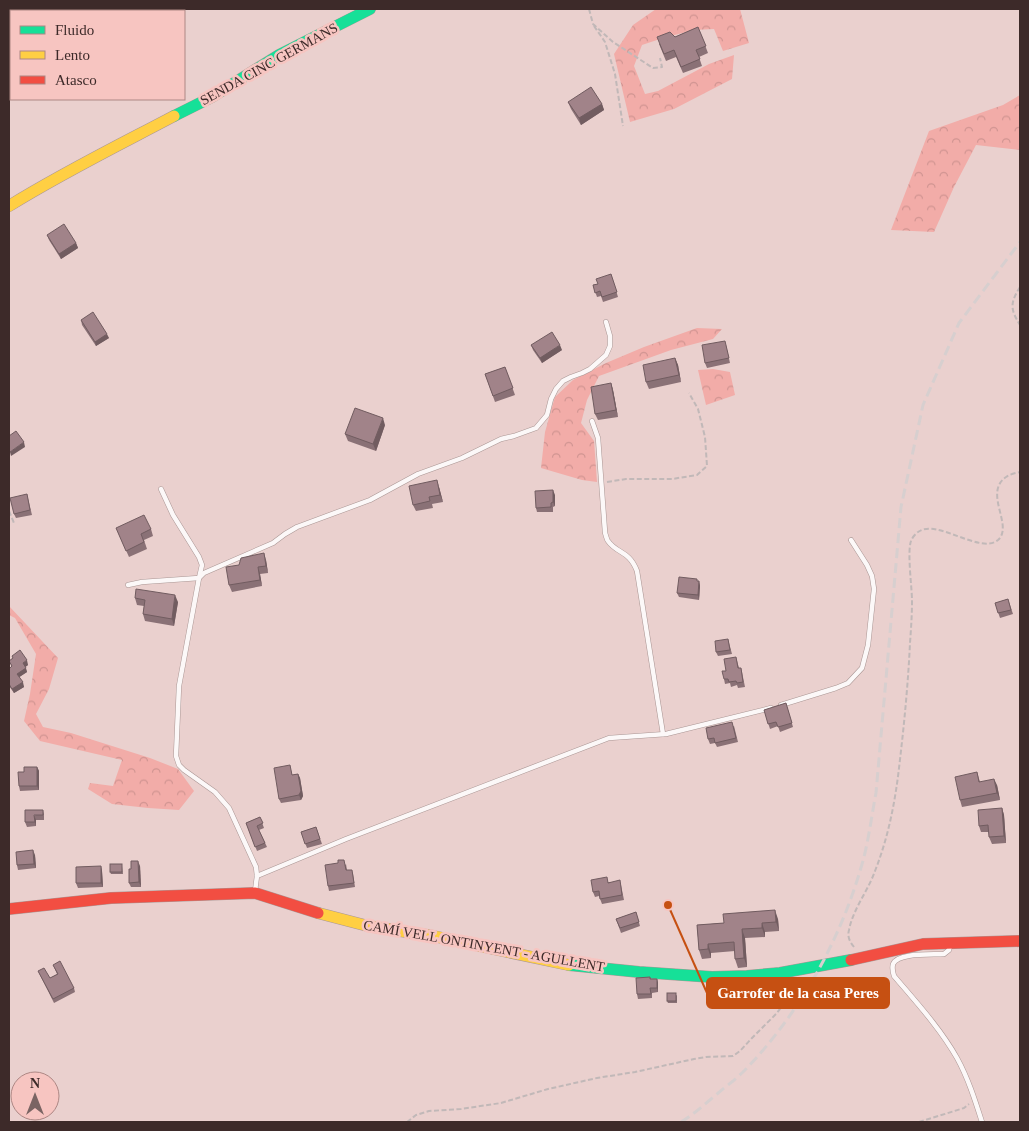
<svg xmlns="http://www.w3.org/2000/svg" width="1029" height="1131" font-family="Georgia,serif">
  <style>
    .forest { fill: url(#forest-crowns) }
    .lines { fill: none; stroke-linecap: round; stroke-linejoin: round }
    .lane-casing { stroke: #aa9694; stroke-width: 5.5 }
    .fast-casing { stroke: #aa9694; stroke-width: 12 }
    .slow-casing { stroke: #aa9694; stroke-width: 12 }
    .jam-casing { stroke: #aa9694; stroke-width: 12 }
    .path { stroke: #c1b8b8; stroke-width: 2; stroke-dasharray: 5 2.5; stroke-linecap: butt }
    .lane { stroke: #fcf8f8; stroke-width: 4.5 }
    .fast { stroke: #16e098; stroke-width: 11 }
    .slow { stroke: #ffcf43; stroke-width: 11 }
    .jam { stroke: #f24e42; stroke-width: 11 }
    .rail { stroke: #d7cfcf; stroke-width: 3; stroke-dasharray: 10 5; stroke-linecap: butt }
    .wall { fill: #8a7176 }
    .shaded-wall { fill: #715c60 }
    .building { fill: #a18389; stroke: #715c60 }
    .labels { text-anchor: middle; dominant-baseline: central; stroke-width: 5; stroke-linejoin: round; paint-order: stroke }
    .street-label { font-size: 14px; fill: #3d2a29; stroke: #f7c5c1 }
    .leader { fill: none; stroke: #c65012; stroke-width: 2 }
    .callout-dot { fill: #c65012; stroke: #f7c5c1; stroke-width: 2 }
    .callout { fill: #c65012; stroke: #c65012; stroke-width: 2 }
    .callout-label { font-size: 15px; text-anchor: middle; font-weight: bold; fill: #fff }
  </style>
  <defs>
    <pattern id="forest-crowns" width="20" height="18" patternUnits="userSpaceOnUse" patternTransform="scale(1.25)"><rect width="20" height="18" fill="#f2aca8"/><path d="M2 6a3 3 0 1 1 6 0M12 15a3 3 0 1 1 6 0" fill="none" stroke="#d09491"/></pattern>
  </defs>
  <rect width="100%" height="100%" fill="#ead0ce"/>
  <g class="forest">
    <polygon points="656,9 740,9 749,43 723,51 714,29 694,30 663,38 642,45 634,66 645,94 658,91 709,64 734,55 732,79 674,109 630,122 614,54 633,25"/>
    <polygon points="1020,95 1020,150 976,145 954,187 934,232 891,230 929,131 1003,105"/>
    <polygon points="697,328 722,329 713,339 671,350 599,376 587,400 581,423 594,441 597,482 582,480 541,468 545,432 555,397 573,380 606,363 644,347"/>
    <polygon points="713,369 730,372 735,395 706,405 698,370"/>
    <polygon points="9,606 58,658 49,689 36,714 43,727 71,733 150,758 178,769 194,791 179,810 148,808 112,804 88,789 90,783 113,786 122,760 40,741 24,721 30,694 36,654 15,618 9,615"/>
  </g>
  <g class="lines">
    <defs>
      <g id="lane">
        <path d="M592 421 598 438 605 532C605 533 607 540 608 541 617 554 629 550 637 571L663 734"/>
        <polyline points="128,585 142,582 199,578 202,565 199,557 173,515 161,489"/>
        <polyline points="781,705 836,688 848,683 862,668 868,645 874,589 872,576 867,565 851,540"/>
        <polyline points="257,876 346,839 609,738 666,734 771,708"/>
        <polyline points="255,891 257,876 256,867 229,808 215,792 184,770 179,765 176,756 179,686 199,578 204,573 273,543 285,534 297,527 370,500 418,474 462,458 501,439 514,436 536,428 547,415 551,399 556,389 563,381 571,377 582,373 590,369 606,355 610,346 610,336 606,322"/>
        <path d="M950 945 949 950 944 954C933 955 898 952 893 964 892 968 893 973 894 976 916 1002 940 1028 957 1058 968 1078 975 1100 982 1122"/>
      </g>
      <g id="fast">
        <polyline points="174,116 212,97 279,55 370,9"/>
        <polyline points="569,965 639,972 712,977 747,976 780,973 851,960"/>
      </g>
      <g id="slow">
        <polyline points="67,11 77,9"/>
        <path d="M9 206C62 173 119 145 174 116"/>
        <polyline points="318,913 368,926 433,936 569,965"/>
      </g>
      <g id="jam">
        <polyline points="9,26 11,26"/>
        <polyline points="9,909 111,898 255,893 318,913"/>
        <polyline points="851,960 923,944 1020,941"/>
      </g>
    </defs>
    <use href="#lane" class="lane-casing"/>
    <use href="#fast" class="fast-casing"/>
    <use href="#slow" class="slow-casing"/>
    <use href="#jam" class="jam-casing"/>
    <g class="path">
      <polyline points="589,9 593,24 613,42 653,68 662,67 660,58"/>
      <polyline points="594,26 605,42 615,74 623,126"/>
      <path d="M1020 287C1010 303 1010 309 1020 325"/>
      <polyline points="607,482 626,479 672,479 697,475 707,466 705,437 698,409 689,393"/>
      <polyline points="9,511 14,523"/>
      <path d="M854 947C850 942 847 937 849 930 853 909 868 891 875 871 888 838 895 803 899 768 904 726 908 685 910 643 911 629 912 615 912 601 912 588 907 552 911 541 912 538 915 534 918 532 937 518 980 555 998 540 1014 526 983 493 1006 477 1010 474 1016 473 1020 472"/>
      <polyline points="407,1122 416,1115 429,1111 461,1109 501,1103 548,1089 597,1078 635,1072 694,1059 706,1057 733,1056 740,1051 752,1038 776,1014 784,1004 788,996 787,984"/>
      <polyline points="919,1122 964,1108 969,1104"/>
    </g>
    <use href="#lane" class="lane"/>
    <use href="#fast" class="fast"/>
    <use href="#slow" class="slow"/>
    <use href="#jam" class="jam"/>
    <path class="rail" d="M681 1122C694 1114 705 1104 717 1094 725 1087 735 1080 743 1072 797 1017 838 945 860 871 868 846 871 819 876 793L901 507 923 405 959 323 1020 242"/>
  </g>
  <g class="wall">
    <polygon points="698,27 708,53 699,57 702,66 683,73 676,57 666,61 659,44"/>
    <polygon points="568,102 602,104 604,110 581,125 571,109"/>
    <polygon points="47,235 76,243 78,248 61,259 49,240"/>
    <polygon points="611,274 618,297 603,302 601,296 597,297 593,285 598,284"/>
    <polygon points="81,320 109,338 96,346 82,325"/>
    <polygon points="531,345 562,350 542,363 533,350"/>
    <polygon points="726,345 730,363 707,368 705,363"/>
    <polygon points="675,358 678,365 681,382 649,389 646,382"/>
    <polygon points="505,367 515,395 495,402 485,374"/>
    <polygon points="611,383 613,390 618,417 598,420 595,414"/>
    <polygon points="385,425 376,451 348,441 345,434"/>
    <polygon points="439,487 443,502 432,504 433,508 416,511 413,505"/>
    <polygon points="27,494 32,515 16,518 14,514"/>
    <polygon points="555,495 555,506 553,507 553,512 537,512 536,508"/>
    <polygon points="116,528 151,529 153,536 144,540 147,549 129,557"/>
    <polygon points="266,560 268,573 260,574 262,586 232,592 229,585"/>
    <polygon points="699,581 700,586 699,600 679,597 677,593"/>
    <polygon points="135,598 178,602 174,626 145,621 143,614 144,606 137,605"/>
    <polygon points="1008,599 1013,614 1000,618 995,603"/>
    <polygon points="728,639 732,654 718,656 716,652"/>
    <polygon points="12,656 28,665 25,667 27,672 19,677 24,687 14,693 9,686 9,669 12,667 9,661 13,658"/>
    <polygon points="736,657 739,668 741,668 742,672 745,687 738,688 737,685 731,687 730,683 725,684 724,679 726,671"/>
    <polygon points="786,703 793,727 780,732 778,726 770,729 764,710"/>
    <polygon points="734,726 738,742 717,747 715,743 710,744 708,739"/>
    <polygon points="290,765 292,775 298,774 300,778 303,796 301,800 281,803 279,799"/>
    <polygon points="37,767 39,771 39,790 20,791 19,786 24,772"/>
    <polygon points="977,772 980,782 997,785 1000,800 962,807 960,800"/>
    <polygon points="1002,808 1004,815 1006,843 992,844 989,837 989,832 981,832 979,826"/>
    <polygon points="43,810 44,814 44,820 36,820 36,826 27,827 25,822"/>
    <polygon points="260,817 264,828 259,830 267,847 257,851 246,823"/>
    <polygon points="316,827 322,844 307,848 301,832"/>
    <polygon points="35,855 36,868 18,870 17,865"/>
    <polygon points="346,864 347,870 353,874 355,887 329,891 328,886"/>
    <polygon points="101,866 102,871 103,887 78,888 76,883"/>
    <polygon points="122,866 123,874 111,874 110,872"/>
    <polygon points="140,866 141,887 131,887 129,883 131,869"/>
    <polygon points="609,882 621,885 624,900 602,904 599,896 595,897 593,892"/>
    <polygon points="636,912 640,926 621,933 616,919"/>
    <polygon points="778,919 779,931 765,932 765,937 745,938 747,967 738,968 735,959 735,951 711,953 711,958 702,959 699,950 697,925"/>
    <polygon points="53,965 74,988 75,992 54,1003 38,971 50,978 57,974"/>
    <polygon points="650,977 651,979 657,979 658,983 658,992 652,993 652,998 638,999 637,994"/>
    <polygon points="677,995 677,1003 668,1003 667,1001"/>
  </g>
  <g class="shaded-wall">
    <polygon points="602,104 604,110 581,125 579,118"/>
    <polygon points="76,243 78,248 61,259 59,254"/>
    <polygon points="107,334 109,338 96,346 95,342"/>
    <polygon points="560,345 562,350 542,363 540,358"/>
    <polygon points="675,358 678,365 681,382 679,375"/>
    <polygon points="611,383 613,390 618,417 616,410"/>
    <polygon points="383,418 385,425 376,451 373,444"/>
    <polygon points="24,442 25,447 11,456 10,452"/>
    <polygon points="437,480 439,487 443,502 440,495"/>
    <polygon points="553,490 555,495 555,506 553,502"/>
    <polygon points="264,553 266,560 268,573 266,566"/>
    <polygon points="258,567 260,574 262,586 260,580"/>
    <polygon points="699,581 700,586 699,600 698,595"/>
    <polygon points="175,595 178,602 174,626 172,619"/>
    <polygon points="27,660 28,665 24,668 23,663"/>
    <polygon points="26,668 27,672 18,678 17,674"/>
    <polygon points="23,682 24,687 14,693 12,689"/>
    <polygon points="37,767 39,771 39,790 37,786"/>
    <polygon points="298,774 300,778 303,796 301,800 299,795"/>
    <polygon points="994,779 997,785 1000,800 997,793"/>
    <polygon points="1002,808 1004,815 1006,843 1004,836"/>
    <polygon points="34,815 36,820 36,826 35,822"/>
    <polygon points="33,850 35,855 36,868 34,864"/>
    <polygon points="138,861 140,866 141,887 139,882"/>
    <polygon points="101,866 102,871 103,887 101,883"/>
    <polygon points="775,910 778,919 779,931 776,922"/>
    <polygon points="762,923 765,932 765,937 762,928"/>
    <polygon points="742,929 745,938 747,967 744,958"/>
    <polygon points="708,944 711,953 711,958 708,949"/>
    <polygon points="657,979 658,983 658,992 657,988"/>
  </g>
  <g class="building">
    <polygon points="698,27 706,46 696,50 700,59 681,67 674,50 664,54 657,37 670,32 675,37"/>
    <polygon points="591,87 602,104 579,118 568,102"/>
    <polygon points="64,224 76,243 59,254 47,235"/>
    <polygon points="611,274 617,292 602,297 600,291 595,293 593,285 598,284 596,279"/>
    <polygon points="93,312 107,334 95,342 81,320"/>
    <polygon points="552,332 560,345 540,358 531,345"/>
    <polygon points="725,341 729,358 705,363 702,345"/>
    <polygon points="675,358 679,375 646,382 643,365"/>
    <polygon points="505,367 513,388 493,396 485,374"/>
    <polygon points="611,383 616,410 595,414 591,387"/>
    <polygon points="355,408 383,418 373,444 345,434"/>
    <polygon points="16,431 24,442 10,452 9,450 9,436"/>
    <polygon points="437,480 440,495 429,497 430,501 413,505 409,486"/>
    <polygon points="553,490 553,502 551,503 551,507 536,508 535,491"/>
    <polygon points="27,494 30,510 14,514 10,498"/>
    <polygon points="144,515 151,529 141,534 144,542 126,551 116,528"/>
    <polygon points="264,553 266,566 258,567 260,580 229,585 226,567 239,565 241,558"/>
    <polygon points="679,577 697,579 697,581 699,581 698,595 677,593"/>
    <polygon points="136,589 175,595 172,619 143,614 145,600 135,598"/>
    <polygon points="1008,599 1011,610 998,613 995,603"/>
    <polygon points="728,639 730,650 716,652 715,641"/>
    <polygon points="20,650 27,660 23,663 26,668 17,674 23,682 12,689 9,684 9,669 12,666 9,661 13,658 12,656"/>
    <polygon points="736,657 738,668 741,668 743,682 737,683 736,681 729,682 728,679 724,679 722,671 726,671 724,659"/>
    <polygon points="786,703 792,723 778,727 776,722 768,724 764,710"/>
    <polygon points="732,722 736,738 715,743 714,738 708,739 706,728"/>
    <polygon points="290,765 292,775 298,774 301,791 299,795 279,799 274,768"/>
    <polygon points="24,767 37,767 37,786 19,786 18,772 24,772"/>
    <polygon points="977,772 979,782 994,779 997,793 960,800 955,777"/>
    <polygon points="1002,808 1004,836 989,837 988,825 979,826 978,810"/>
    <polygon points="25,810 43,810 43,815 34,815 35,822 25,822"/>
    <polygon points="260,817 263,823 257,826 265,843 255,847 246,823"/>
    <polygon points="316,827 320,839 305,844 301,832"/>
    <polygon points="33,850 34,864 17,865 16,852"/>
    <polygon points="338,860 344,860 346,870 352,870 354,883 328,886 325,865 338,863"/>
    <polygon points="131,861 138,861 139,882 129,883 129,869 131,869"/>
    <rect x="110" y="864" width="12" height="8"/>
    <polygon points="101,866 101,883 76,883 76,867"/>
    <polygon points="607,877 608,883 620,880 622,895 600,899 599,891 593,892 591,880"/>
    <polygon points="775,910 776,922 762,923 762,928 742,929 744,958 735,959 734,942 708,944 708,949 699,950 697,925 724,923 723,914"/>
    <polygon points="636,912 639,922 620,928 616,919"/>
    <polygon points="60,961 74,988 53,999 38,971 44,968 50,978 58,974 53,965"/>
    <polygon points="650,977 650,979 657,979 657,988 650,988 651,994 637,994 636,978"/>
    <rect x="667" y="993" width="9" height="8"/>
  </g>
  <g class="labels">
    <g class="street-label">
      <text transform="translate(269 64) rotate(-29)">SENDA CINC GERMANS</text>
      <text transform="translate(484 946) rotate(10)">CAMÍ VELL ONTINYENT - AGULLENT</text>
    </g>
  </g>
  <path class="leader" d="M668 905L707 993"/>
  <circle class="callout-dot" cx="668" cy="905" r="5"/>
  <rect class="callout" x="707" y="978" width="182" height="30" rx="5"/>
  <g class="callout-label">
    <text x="798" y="998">Garrofer de la casa Peres</text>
  </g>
  <rect width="1029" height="1131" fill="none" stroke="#3d2a29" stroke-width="20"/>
  <rect x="10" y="10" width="175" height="90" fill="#f7c5c1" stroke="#ad8784"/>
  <rect x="20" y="26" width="25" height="8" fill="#16e098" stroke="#ad8784"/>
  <text x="55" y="35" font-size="15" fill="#3d2a29">Fluido</text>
  <rect x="20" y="51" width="25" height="8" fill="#ffcf43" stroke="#ad8784"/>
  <text x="55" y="60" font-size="15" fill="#3d2a29">Lento</text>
  <rect x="20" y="76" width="25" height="8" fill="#f24e42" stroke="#ad8784"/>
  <text x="55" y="85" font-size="15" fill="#3d2a29">Atasco</text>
  <g transform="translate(35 1096)"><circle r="24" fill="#f7c5c1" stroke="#ad8784"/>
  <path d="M0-4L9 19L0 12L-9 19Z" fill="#7a6463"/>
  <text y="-8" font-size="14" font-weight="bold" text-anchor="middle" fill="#3d2a29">N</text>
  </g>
</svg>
